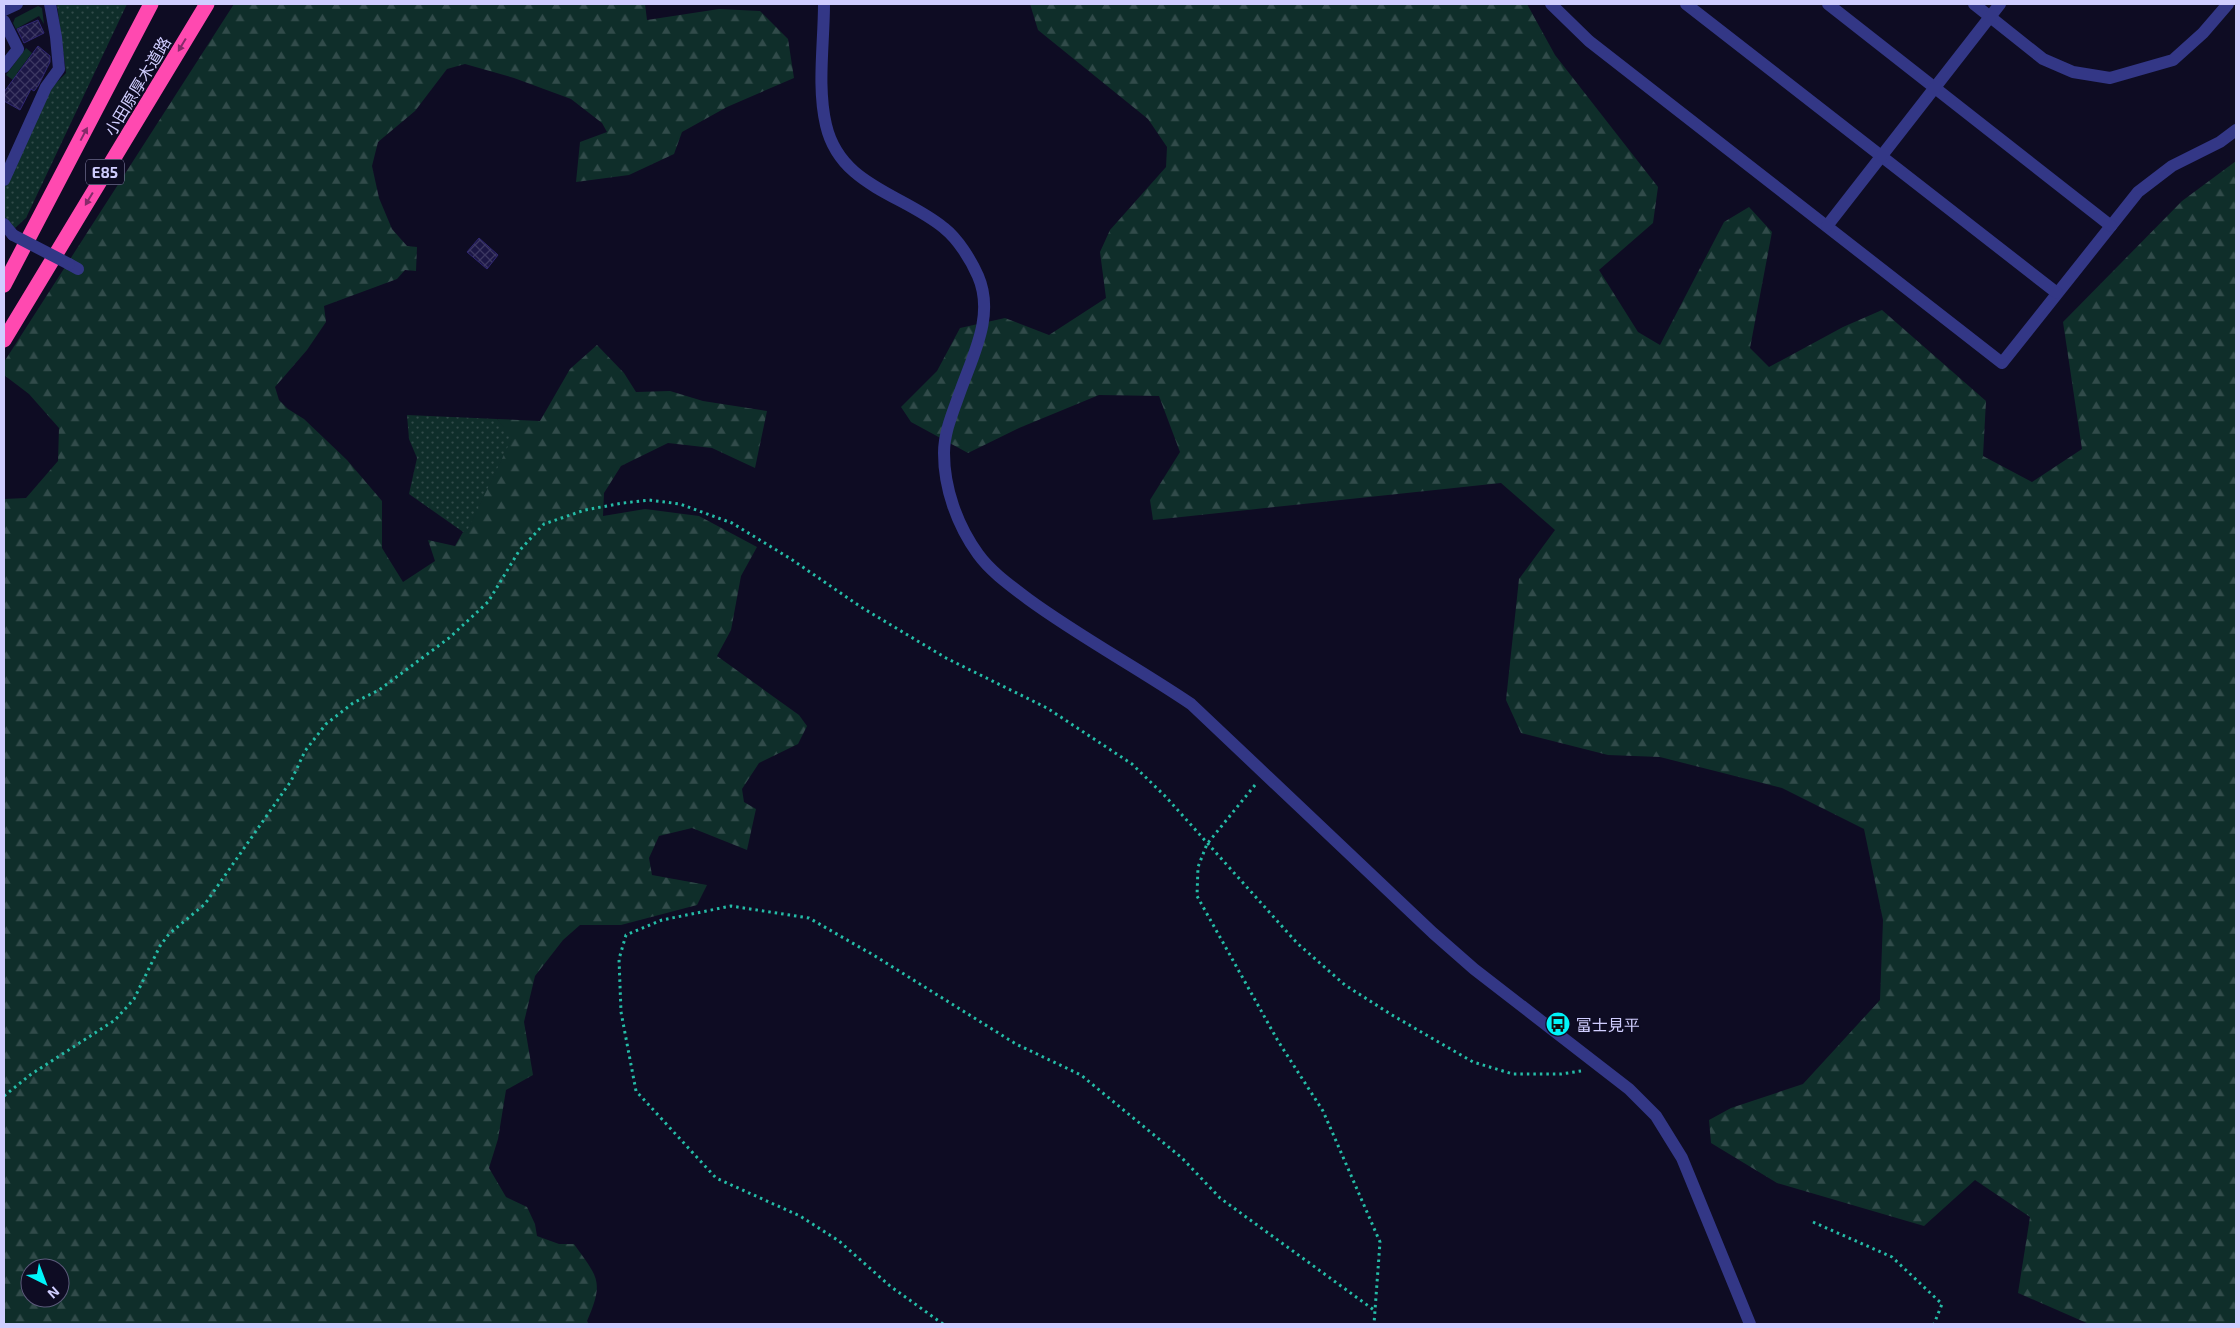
<svg xmlns="http://www.w3.org/2000/svg" width="2240" height="1328" font-family="'Exo 2','Noto Sans JP',sans-serif">
  <style>
    .grass { fill: url(#grass-dots) }
    .forest { fill: url(#forest-firs); fill-rule: evenodd }
    .garden { fill: #0f2e2a }
    .building { fill: url(#building-cross-hatch); stroke: #302773 }
    .lines { fill: none; stroke-linecap: round; stroke-linejoin: round }
    .path { stroke: #25bca7; stroke-width: 3; stroke-dasharray: 2.5 4; stroke-linecap: butt }
    .minor { stroke: #333786; stroke-width: 12 }
    .highway { stroke: #ff49b0; stroke-width: 15 }
    .minor-bridge { stroke: #333786; stroke-width: 12 }
    .oneway { fill: #862a6a }
    .labels { text-anchor: middle; dominant-baseline: central; stroke-width: 4; stroke-linejoin: round; paint-order: stroke }
    .shield { fill: #0e0c23; stroke: #9694bd; stroke-width: 1 }
    .shield-label { font-size: 15px; font-weight: bold; fill: #d0ceff }
    .street-label { font-size: 16px; fill: #d0ceff; stroke: #0e0c23 }
    .poi-label { font-size: 16px; fill: #d0ceff; stroke: #0e0c23; text-anchor: start }
  </style>
  <defs>
    <pattern id="grass-dots" width="8" height="8" patternUnits="userSpaceOnUse" patternTransform="scale(1.25)"><rect width="8" height="8" fill="#0f2e2a"/><path d="M2 2h.1M6 6h.1" fill="none" stroke="#314b4a" stroke-width="1.8" stroke-linecap="round"/></pattern>
    <pattern id="forest-firs" width="22" height="20" patternUnits="userSpaceOnUse" patternTransform="scale(1.25)"><rect width="22" height="20" fill="#0f2e2a"/><path d="M5 1l3.5 6h-7zM16 11l3.5 6h-7z" fill="#314b4a"/></pattern>
    <pattern id="building-cross-hatch" width="8" height="8" patternUnits="userSpaceOnUse" patternTransform="scale(1.25)"><rect width="8" height="8" fill="#1c1746"/><path d="M0 0l8 8M0 8l8-8" fill="none" stroke="#3c3862"/></pattern>
  </defs>
  <rect width="100%" height="100%" fill="#0e0c23"/>
  <g class="grass">
    <polygon points="57,4 127,4 26,218 15,228 4,216 4,188 52,87 66,73"/>
    <polygon points="407,415 497,419 513,437 466,534 409,494 417,458 409,439"/>
  </g>
  <g class="forest">
    <path d="M234 4H645L647 20 719 9 760 11 788 39 794 78 727 107 682 132 674 154 629 175 576 182 580 142 607 132 602 123 571 99 514 78 465 64 447 69 415 111 378 142 372 166 379 198 392 229 407 246 417 247 416 271 405 270 397 279 324 306 326 322 307 350 275 387 279 400 288 409 304 419 347 460 382 501V548L403 582 435 561 428 540 455 546 463 532 466 533 512 438 497 419 540 421 570 369 597 345 624 373 636 392 670 391 703 401 767 411 755 468 712 448 668 443 621 466 604 493 603 516 645 509 699 516 757 547 741 576 731 630 717 656 799 715 807 726 798 744 759 763 742 789 744 802 756 809 747 850 692 828 659 836 649 858 652 875 707 885 697 905 621 925H580L563 940 535 976 524 1022 533 1075 506 1090 498 1139 489 1168 506 1197 527 1207 535 1224 537 1236 559 1244H574C597 1277 605 1280 587 1321L589 1324H4V499L26 498 58 461 59 428 29 394 4 375V362ZM30 1268H60V1298H30Z"/>
    <polygon points="1030,4 1527,4 1555,55 1658,187 1653,223 1599,270 1638,332 1660,345 1724,222 1749,207 1772,232 1750,348 1769,367 1843,327 1882,310 1986,401 1983,456 2032,482 2082,449 2063,322 2182,201 2236,161 2236,1324 2089,1324 2018,1293 2030,1217 1975,1180 1924,1226 1777,1183 1711,1143 1709,1120 1731,1108 1803,1084 1880,1000 1883,920 1864,829 1782,788 1660,757 1608,755 1521,733 1506,700 1519,579 1555,530 1501,483 1153,520 1150,500 1180,452 1159,396 1099,395 1019,428 968,453 911,422 901,407 937,371 960,328 1005,318 1049,335 1106,298 1100,252 1110,230 1166,167 1167,147 1148,119 1038,30"/>
  </g>
  <g class="garden">
    <polygon points="38,6 42,8 44,24 39,16 16,29 13,23 15,18"/>
    <polygon points="26,48 32,53 17,73 24,79 20,85 6,75"/>
  </g>
  <g class="building">
    <polygon points="38,20 44,33 24,43 17,29"/>
    <polygon points="38,46 50,56 50,62 38,86 34,91 31,89 20,110 4,101 4,92"/>
    <polygon points="479,238 498,255 487,269 467,252"/>
  </g>
  <g class="lines">
    <g class="path">
      <polyline points="1255,785 1207,844 1198,867 1197,896 1278,1041 1323,1111 1380,1242 1374,1324"/>
      <polyline points="4,1096 30,1075 115,1020 134,999 160,946 169,934 205,904 291,781 305,751 326,724 353,703 379,690 449,638 488,602 519,551 544,524 585,510 623,503 649,500 680,504 732,523 791,559 861,607 946,658 1047,708 1132,764 1166,797 1297,943 1345,985 1392,1015 1473,1062 1513,1074 1561,1074 1581,1071"/>
      <polyline points="1813,1222 1892,1257 1942,1304 1934,1324"/>
      <polyline points="943,1324 890,1286 839,1241 800,1216 716,1178 636,1091 621,1012 619,959 626,935 662,920 731,906 809,918 875,956 1016,1044 1081,1075 1182,1158 1220,1198 1374,1310"/>
    </g>
    <g class="minor">
      <path d="M824 4C824 43 817 87 826 125 840 186 903 194 944 228 958 239 971 260 978 276 995 315 973 355 960 392 953 412 944 432 944 453 944 488 957 525 978 554 991 572 1011 586 1028 599 1080 637 1138 668 1191 704L1433 933 1474 969 1629 1089 1656 1116 1682 1158 1750 1324"/>
      <polyline points="1551,4 1589,41 2002,363 2138,192 2172,166 2220,142 2236,130"/>
      <polyline points="1686,4 2057,293"/>
      <polyline points="1828,4 2111,226"/>
      <polyline points="1974,4 2043,59 2073,72 2110,78 2173,60 2203,33 2228,4"/>
      <polyline points="4,10 17,4"/>
      <polyline points="4,21 18,49 4,67"/>
      <polyline points="4,180 46,87 59,69 56,37 50,4"/>
      <polyline points="4,224 13,235"/>
      <polyline points="1827,226 2000,4"/>
      <polyline points="69,264 78,269"/>
    </g>
    <g class="highway">
      <polyline points="4,285 151,4"/>
      <polyline points="4,340 207,4"/>
    </g>
    <polyline class="minor-bridge" points="13,235 69,264"/>
  </g>
  <defs><path id="oneway-solid" d="M-6-.8H1V-3.2L6.5 0L1 3.2V.8H-6Z" transform="scale(1.25)"/></defs>
  <g class="oneway">
    <use href="#oneway-solid" transform="translate(182 45) rotate(121)"/>
    <use href="#oneway-solid" transform="translate(84 134) rotate(-62)"/>
    <use href="#oneway-solid" transform="translate(89 199) rotate(121)"/>
  </g>
  <defs>
    <symbol id="bus-disc" viewBox="-11 -11 22 22"><circle r="9.5" fill="#00f5f9" stroke="#0e0c23"/><path d="M-5-6H5V4H4V6H2V4H-2V6H-4V4H-5ZM-3.5-4V0h7V-4ZM-3.5 1.2v1.5H-2V1.2ZM2 1.2v1.5H3.5V1.2Z" fill="#111"/></symbol>
  </defs>
  <g fill-rule="evenodd">
    <use href="#bus-disc" x="1544" y="1010" width="28" height="28"/>
  </g>
  <g class="labels">
    <rect class="shield" x="86" y="159.5" width="38" height="25" rx="4"/>
    <g class="shield-label">
      <text x="105" y="172">E85</text>
    </g>
    <g class="street-label">
      <text transform="translate(137 86) rotate(-59)">小田原厚木道路</text>
    </g>
    <g class="poi-label">
      <text x="1576" y="1024">富士見平</text>
    </g>
  </g>
  <rect width="2240" height="1328" fill="none" stroke="#d0ceff" stroke-width="10"/>
  <g transform="translate(45 1283) rotate(138)"><circle r="24" fill="#0e0c23" stroke="#5c5a7b"/>
  <path d="M0-4L9 19L0 12L-9 19Z" fill="#00f5f9"/>
  <text y="-8" font-size="14" font-weight="bold" text-anchor="middle" fill="#d0ceff">N</text>
  </g>
</svg>
